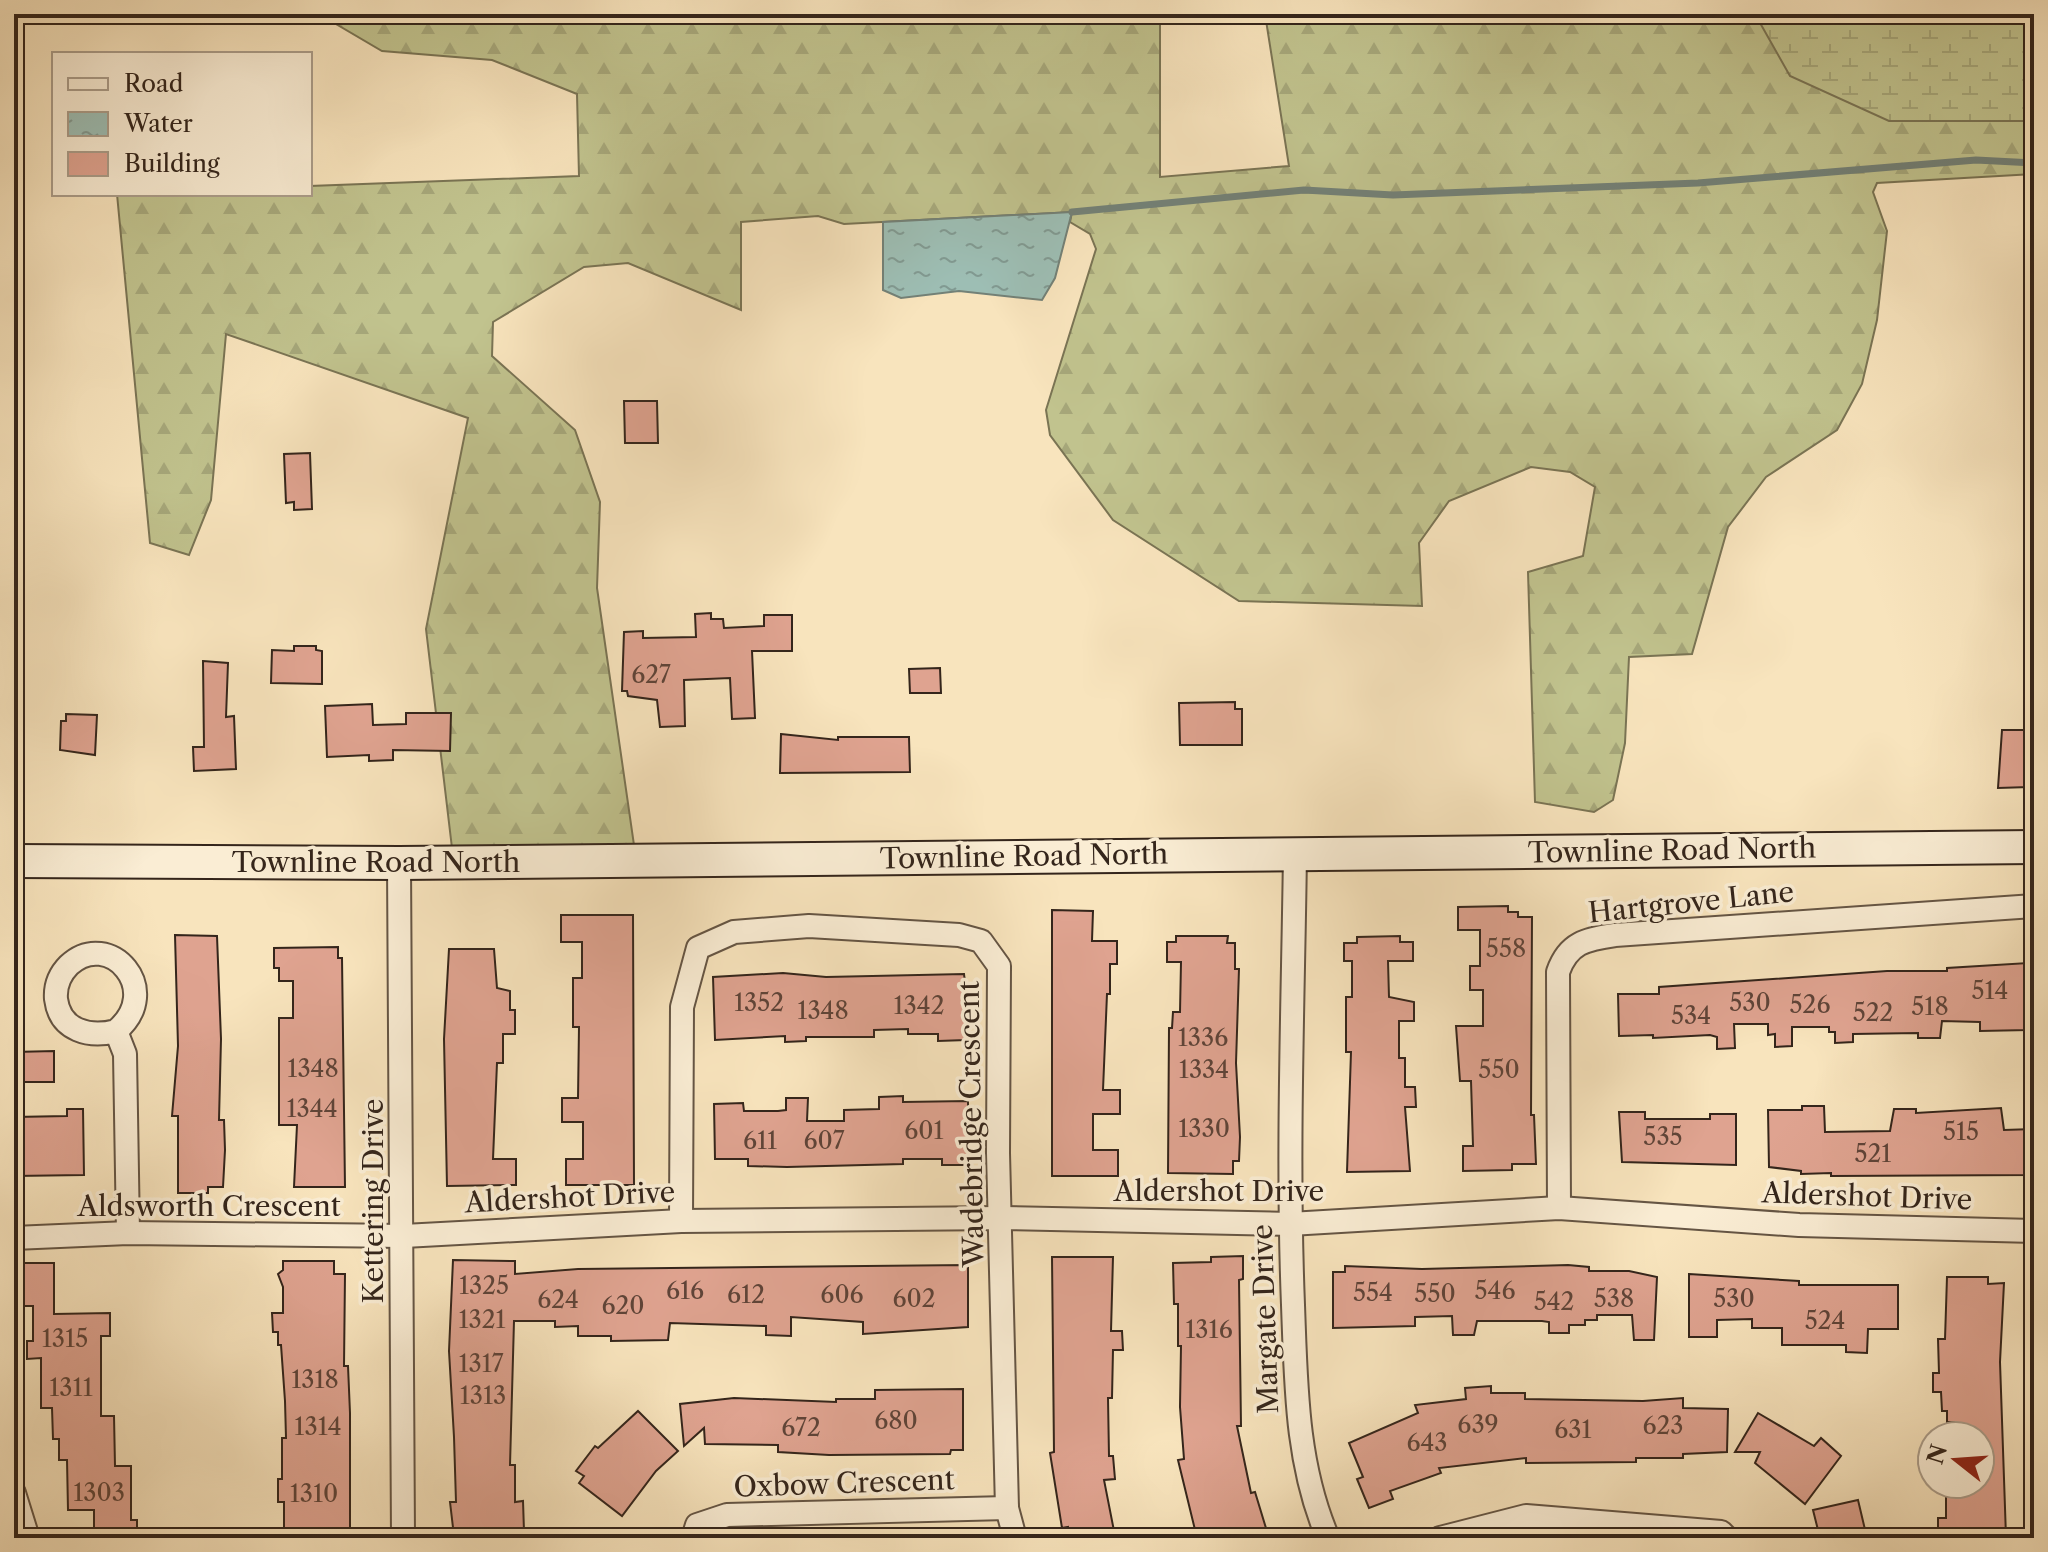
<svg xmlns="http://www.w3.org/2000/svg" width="2048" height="1552" font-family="'Libre Caslon Text',serif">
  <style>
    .forest { fill: url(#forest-firs); stroke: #7a7454; stroke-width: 2 }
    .wetland { fill: url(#wetland-marsh); stroke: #7a7454; stroke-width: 2 }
    .water { fill: url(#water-ripples); stroke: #738177; stroke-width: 2 }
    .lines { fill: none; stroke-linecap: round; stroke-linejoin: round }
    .stream { stroke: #738177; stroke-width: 7 }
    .building { fill: #dfa390; stroke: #34251b; stroke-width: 2 }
    .minor-casing { stroke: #655544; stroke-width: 26 }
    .secondary-casing { stroke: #34251b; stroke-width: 36 }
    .minor { stroke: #faedd4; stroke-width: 22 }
    .secondary { stroke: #faedd4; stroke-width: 32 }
    .labels { text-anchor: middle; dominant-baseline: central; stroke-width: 7; stroke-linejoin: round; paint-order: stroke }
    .number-label { font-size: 24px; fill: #5f4438 }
    .street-label { font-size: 28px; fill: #34251b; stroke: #faedd4 }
  </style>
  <defs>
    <pattern id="forest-firs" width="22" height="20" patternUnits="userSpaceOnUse" patternTransform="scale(2)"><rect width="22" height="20" fill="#c1c38e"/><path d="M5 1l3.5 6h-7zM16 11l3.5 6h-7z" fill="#a6a77a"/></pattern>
    <pattern id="wetland-marsh" width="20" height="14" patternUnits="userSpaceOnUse" patternTransform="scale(2)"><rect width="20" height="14" fill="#c1c38e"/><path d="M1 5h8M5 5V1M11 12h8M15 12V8" fill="none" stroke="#a6a77a"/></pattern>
    <pattern id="water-ripples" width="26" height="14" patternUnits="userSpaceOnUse" patternTransform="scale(2)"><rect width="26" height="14" fill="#9dbeb4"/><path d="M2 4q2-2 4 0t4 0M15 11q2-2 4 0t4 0" fill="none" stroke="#819a92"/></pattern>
  </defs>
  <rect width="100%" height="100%" fill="#f8e4bd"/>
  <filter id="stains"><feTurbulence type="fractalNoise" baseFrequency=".0025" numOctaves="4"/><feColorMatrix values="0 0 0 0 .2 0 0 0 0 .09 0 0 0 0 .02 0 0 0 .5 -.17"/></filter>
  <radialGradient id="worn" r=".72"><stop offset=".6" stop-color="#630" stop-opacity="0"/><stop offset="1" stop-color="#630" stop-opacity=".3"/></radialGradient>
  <polygon class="forest" points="319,14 1160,14 1160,177 1289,166 1265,14 2034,14 2034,174 1877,183 1873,192 1887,231 1877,320 1862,384 1837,430 1766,477 1728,527 1692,654 1629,657 1625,743 1613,800 1594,812 1535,802 1528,572 1583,556 1595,487 1570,472 1531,467 1449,501 1419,543 1422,606 1239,601 1113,520 1050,435 1046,410 1096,249 1090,234 1070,222 1072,212 844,224 818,216 741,222 741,310 628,263 584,267 493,322 492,356 575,430 600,502 597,588 634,845 452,848 426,629 468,418 226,334 211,500 189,555 150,543 117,194 310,194 310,186 579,176 577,94 492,60 382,51"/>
  <polygon class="wetland" points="1755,14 2034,14 2034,121 1889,121 1790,76"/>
  <polygon class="water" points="1072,212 1055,278 1042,300 959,291 901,298 883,290 883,222"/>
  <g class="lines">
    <polyline class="stream" points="1072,212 1304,190 1393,195 1698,183 1976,160 2034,163"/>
  </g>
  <g class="building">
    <polygon points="624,401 657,401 658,443 625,443"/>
    <polygon points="310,453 312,509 294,510 294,502 286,503 284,454"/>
    <polygon points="711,613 711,619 723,619 724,628 764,626 764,615 792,615 792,651 752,651 755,718 732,719 730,678 684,680 685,726 660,727 657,700 628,696 627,691 622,691 624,632 643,631 643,638 696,637 695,614"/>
    <polygon points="294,646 316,646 316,650 322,651 322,684 271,683 272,650 294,651"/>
    <polygon points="203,661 228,663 226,717 234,716 236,769 194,771 193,747 204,747"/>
    <polygon points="940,668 941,693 910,693 909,669"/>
    <polygon points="1235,702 1235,709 1242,709 1242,745 1180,745 1179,703"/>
    <polygon points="372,704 373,725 406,724 406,713 451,713 450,751 393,750 393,760 369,761 369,755 327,757 325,706"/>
    <polygon points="66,714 97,715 95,755 60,750 61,721 66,721"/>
    <polygon points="2002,730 2029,730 2029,787 1998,788"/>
    <polygon points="781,734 838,740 838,737 909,737 910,772 780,773"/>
    <polygon points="1508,906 1508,912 1518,912 1518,917 1532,917 1531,1115 1534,1115 1536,1164 1512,1164 1512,1170 1463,1171 1463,1146 1473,1146 1471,1081 1460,1081 1456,1026 1483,1026 1483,990 1470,990 1470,966 1480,966 1480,930 1458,930 1458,907"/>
    <polygon points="1052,910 1093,911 1092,941 1117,941 1117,964 1110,964 1110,994 1107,994 1103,1090 1120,1090 1120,1114 1093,1114 1093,1150 1118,1150 1118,1176 1052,1176"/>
    <polygon points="561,915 633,915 634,1185 566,1185 566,1159 583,1159 583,1122 562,1122 562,1098 578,1098 579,1027 573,1027 573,978 582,978 582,942 561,942"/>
    <polygon points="175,935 217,936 221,1039 219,1120 224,1120 225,1150 223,1187 208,1187 208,1193 178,1193 178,1116 172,1116 178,1046"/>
    <polygon points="1176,936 1228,936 1227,943 1235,943 1235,969 1239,969 1236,1063 1240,1137 1239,1161 1233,1161 1233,1174 1168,1173 1169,1028 1172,1028 1173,1012 1180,1012 1181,962 1167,962 1167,942 1176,942"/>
    <polygon points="1400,936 1400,942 1413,942 1413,961 1388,961 1389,997 1414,1002 1414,1021 1399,1021 1399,1058 1405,1058 1405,1087 1415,1087 1416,1107 1405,1107 1410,1171 1347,1172 1351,1052 1346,1052 1346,997 1352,997 1352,961 1344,961 1344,943 1357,943 1357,937"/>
    <polygon points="338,947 338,958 342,958 345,1187 294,1187 297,1125 279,1125 279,1018 293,1018 293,981 279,981 279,968 274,968 274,948"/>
    <polygon points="449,949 494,949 497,988 510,991 510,1010 515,1010 515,1034 503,1034 503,1063 497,1063 493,1159 516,1159 516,1185 447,1186 444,1039"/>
    <polygon points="2028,963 2028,975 2032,975 2032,1019 2028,1019 2028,1030 1980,1031 1980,1022 1942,1021 1940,1038 1918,1038 1918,1033 1853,1034 1853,1042 1835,1043 1835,1032 1829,1032 1829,1027 1792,1027 1792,1046 1775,1047 1775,1034 1768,1035 1768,1024 1734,1024 1735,1048 1717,1049 1717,1037 1710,1035 1653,1038 1653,1035 1619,1036 1618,994 1659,994 1659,987 1887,971 1947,971 1947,968"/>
    <polygon points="783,973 826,977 964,974 969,1016 965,1016 966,1040 938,1041 938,1034 908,1034 908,1029 874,1030 874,1037 806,1037 806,1041 785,1042 785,1036 715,1040 713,977"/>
    <polygon points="54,1051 54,1082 14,1082 14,1052"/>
    <polygon points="903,1096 903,1102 968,1101 968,1165 942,1165 942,1159 903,1159 903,1164 787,1167 748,1166 748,1159 715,1159 714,1104 743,1103 744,1111 778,1111 786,1110 786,1098 808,1098 807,1121 844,1121 844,1110 879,1109 879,1097"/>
    <polygon points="1802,1106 1824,1106 1825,1132 1890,1131 1894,1109 1916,1109 1916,1113 2001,1108 2004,1130 2034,1129 2034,1175 1831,1176 1831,1173 1801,1174 1801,1171 1769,1167 1768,1110 1802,1110"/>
    <polygon points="67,1109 83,1109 84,1175 14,1176 14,1117 67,1116"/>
    <polygon points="1619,1112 1645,1112 1645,1119 1710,1119 1710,1114 1736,1114 1736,1165 1622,1162"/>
    <polygon points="1243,1256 1243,1279 1239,1280 1241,1426 1237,1426 1251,1493 1255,1492 1269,1538 1197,1538 1178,1460 1184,1459 1180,1407 1181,1346 1178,1346 1178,1304 1174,1304 1173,1263 1211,1262 1211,1257"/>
    <polygon points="1052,1257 1113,1257 1111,1331 1122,1331 1123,1350 1113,1350 1112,1398 1108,1398 1109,1456 1113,1456 1115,1479 1104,1480 1115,1536 1070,1538 1068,1527 1062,1528 1050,1453 1054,1452"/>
    <polygon points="453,1260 515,1261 515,1274 578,1269 968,1265 968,1327 863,1334 863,1322 791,1317 791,1336 766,1335 766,1326 670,1323 668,1340 611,1341 611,1336 578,1336 578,1326 555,1327 555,1321 514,1321 510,1465 515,1465 515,1502 523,1501 524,1531 516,1531 516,1535 454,1536 450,1502 456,1502 454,1437 449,1351"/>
    <polygon points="283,1261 334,1261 334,1274 345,1274 344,1366 348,1366 350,1413 350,1538 284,1538 284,1502 278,1502 278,1479 282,1479 282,1438 286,1438 285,1401 281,1345 278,1345 278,1332 273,1332 272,1313 283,1313 283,1287 278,1274 283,1270"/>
    <polygon points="14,1263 54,1263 54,1314 110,1313 110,1336 101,1336 101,1416 114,1416 115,1466 131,1466 131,1520 137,1520 137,1538 94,1538 94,1510 68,1510 67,1460 59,1460 59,1439 53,1439 52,1408 41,1408 41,1358 27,1359 27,1341 33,1341 33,1306 14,1306"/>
    <polygon points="1568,1265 1589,1267 1589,1271 1629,1271 1657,1277 1654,1340 1634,1340 1632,1315 1597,1315 1597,1320 1585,1320 1585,1325 1569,1325 1569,1333 1549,1333 1549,1322 1542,1321 1477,1321 1474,1335 1453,1335 1452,1316 1415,1317 1415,1326 1333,1328 1333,1272 1345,1272 1345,1266 1422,1269"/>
    <polygon points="1689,1274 1799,1281 1799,1285 1898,1285 1898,1329 1868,1329 1867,1353 1846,1352 1846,1345 1782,1345 1782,1328 1752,1328 1752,1319 1717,1320 1717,1337 1689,1337"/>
    <polygon points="1947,1277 1988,1277 1988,1284 2004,1283 2000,1362 2006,1537 1938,1538 1938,1518 1946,1518 1946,1489 1980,1489 1980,1436 1955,1436 1955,1422 1947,1422 1947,1411 1942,1411 1941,1392 1933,1392 1933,1373 1939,1373 1938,1339 1945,1339"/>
    <polygon points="1491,1386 1491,1393 1525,1393 1525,1399 1643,1401 1683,1398 1683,1408 1728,1409 1727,1452 1683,1454 1683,1458 1636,1458 1636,1462 1526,1463 1526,1458 1439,1468 1441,1473 1390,1491 1393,1499 1369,1508 1357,1479 1363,1477 1349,1443 1418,1413 1415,1405 1466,1399 1465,1388"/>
    <polygon points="963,1389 963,1450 951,1450 950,1454 829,1455 778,1452 778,1445 705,1444 704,1428 684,1446 680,1404 734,1398 836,1402 836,1399 875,1399 875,1390"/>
    <polygon points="638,1411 678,1451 656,1471 622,1516 579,1483 584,1476 576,1471 595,1446 598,1448"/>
    <polygon points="1758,1413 1814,1446 1821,1438 1841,1456 1805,1504 1755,1463 1760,1452 1735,1452"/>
    <polygon points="1858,1500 1867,1538 1820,1538 1813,1510"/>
  </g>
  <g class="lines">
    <defs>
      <g id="minor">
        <path d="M1295 853C1293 1004 1287 1154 1293 1305 1296 1384 1296 1464 1328 1538"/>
        <polyline points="399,863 403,1538"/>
        <path d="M116 1031C90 1038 60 1031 56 999 55 986 60 974 69 965 109 928 165 990 116 1031L125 1054 128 1233"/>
        <path d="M1559 1208 1558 972C1568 943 1586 939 1615 935L2034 906"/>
        <polyline points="681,1221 682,1007 698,948 734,932 809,926 959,935 981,941 999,966 998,1153 1007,1508 1015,1538"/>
        <polyline points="14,1238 128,1233 404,1236 681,1221 1001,1218 1290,1224 1559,1208 1799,1225 2034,1231"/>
        <polyline points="14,1493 28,1538"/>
        <polyline points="693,1538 697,1525 727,1515 1007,1508"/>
        <polyline points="1440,1538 1526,1516 1721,1532 1727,1538"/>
      </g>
      <polyline id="secondary" points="14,861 399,863 2034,847"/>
    </defs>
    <use href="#minor" class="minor-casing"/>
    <use href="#secondary" class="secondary-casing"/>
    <use href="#minor" class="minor"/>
    <use href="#secondary" class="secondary"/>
  </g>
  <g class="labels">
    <g class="number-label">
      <text x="651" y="674">627</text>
      <text x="1506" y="948">558</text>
      <text x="1990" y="990">514</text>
      <text x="759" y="1002">1352</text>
      <text x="1750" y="1002">530</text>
      <text x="1810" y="1004">526</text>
      <text x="919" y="1005">1342</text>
      <text x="1930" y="1006">518</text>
      <text x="823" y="1010">1348</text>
      <text x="1873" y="1012">522</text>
      <text x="1691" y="1015">534</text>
      <text x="1203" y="1037">1336</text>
      <text x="313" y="1068">1348</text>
      <text x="1204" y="1069">1334</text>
      <text x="1499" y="1069">550</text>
      <text x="312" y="1108">1344</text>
      <text x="1204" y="1128">1330</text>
      <text x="924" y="1130">601</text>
      <text x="1961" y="1131">515</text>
      <text x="1663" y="1136">535</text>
      <text x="760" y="1140">611</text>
      <text x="824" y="1140">607</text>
      <text x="1873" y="1153">521</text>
      <text x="484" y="1285">1325</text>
      <text x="685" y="1290">616</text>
      <text x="1495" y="1290">546</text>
      <text x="1373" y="1292">554</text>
      <text x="1435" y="1293">550</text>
      <text x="746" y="1294">612</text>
      <text x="842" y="1294">606</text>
      <text x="914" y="1298">602</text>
      <text x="1614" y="1298">538</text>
      <text x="1734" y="1298">530</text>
      <text x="558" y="1299">624</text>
      <text x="1554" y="1301">542</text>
      <text x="623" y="1305">620</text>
      <text x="482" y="1319">1321</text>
      <text x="1825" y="1320">524</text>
      <text x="1209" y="1329">1316</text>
      <text x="65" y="1338">1315</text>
      <text x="481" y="1363">1317</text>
      <text x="315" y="1379">1318</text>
      <text x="71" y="1387">1311</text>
      <text x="483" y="1395">1313</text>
      <text x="896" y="1420">680</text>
      <text x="1478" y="1424">639</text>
      <text x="1663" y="1425">623</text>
      <text x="318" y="1426">1314</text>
      <text x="801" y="1427">672</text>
      <text x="1573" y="1429">631</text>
      <text x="1427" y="1442">643</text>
      <text x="99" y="1492">1303</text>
      <text x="314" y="1493">1310</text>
    </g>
    <g class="street-label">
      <text transform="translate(1672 850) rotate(-1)">Townline Road North</text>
      <text transform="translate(1024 856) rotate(-1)">Townline Road North</text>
      <text x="376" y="862">Townline Road North</text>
      <text transform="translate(1691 902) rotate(-6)">Hartgrove Lane</text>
      <text transform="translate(971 1124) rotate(-91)">Wadebridge Crescent</text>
      <text x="1219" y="1191">Aldershot Drive</text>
      <text transform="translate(1867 1196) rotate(2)">Aldershot Drive</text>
      <text transform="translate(570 1197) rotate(-3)">Aldershot Drive</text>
      <text transform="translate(373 1201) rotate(-90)">Kettering Drive</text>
      <text x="209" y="1206">Aldsworth Crescent</text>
      <text transform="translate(1265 1319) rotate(-92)">Margate Drive</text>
      <text transform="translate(844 1483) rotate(-2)">Oxbow Crescent</text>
    </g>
  </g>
  <rect width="2048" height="1552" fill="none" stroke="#f8e4bd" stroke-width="48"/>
  <rect x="16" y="16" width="2016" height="1520" fill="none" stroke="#34251b" stroke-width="4"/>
  <rect x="24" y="24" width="2000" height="1504" fill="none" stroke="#34251b" stroke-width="2"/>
  <rect x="52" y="52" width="260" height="144" fill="#faedd4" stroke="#ab9d8a" stroke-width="2"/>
  <rect x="68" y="78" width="40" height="12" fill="#faedd4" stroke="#ab9d8a" stroke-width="2"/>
  <text x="124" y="92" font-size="24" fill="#34251b">Road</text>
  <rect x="68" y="112" width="40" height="24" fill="url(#water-ripples)" stroke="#ab9d8a" stroke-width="2"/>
  <text x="124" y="132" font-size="24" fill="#34251b">Water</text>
  <rect x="68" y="152" width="40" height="24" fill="#dfa390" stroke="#ab9d8a" stroke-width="2"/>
  <text x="124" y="172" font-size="24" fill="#34251b">Building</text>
  <g transform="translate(1956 1460) rotate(287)"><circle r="38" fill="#faedd4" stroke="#ab9d8a" stroke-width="2"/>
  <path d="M0-6L14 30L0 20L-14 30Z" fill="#8f2418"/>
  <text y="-12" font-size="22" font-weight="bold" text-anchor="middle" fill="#34251b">N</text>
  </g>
  <rect width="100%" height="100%" filter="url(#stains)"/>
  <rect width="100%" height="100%" fill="url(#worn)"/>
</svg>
